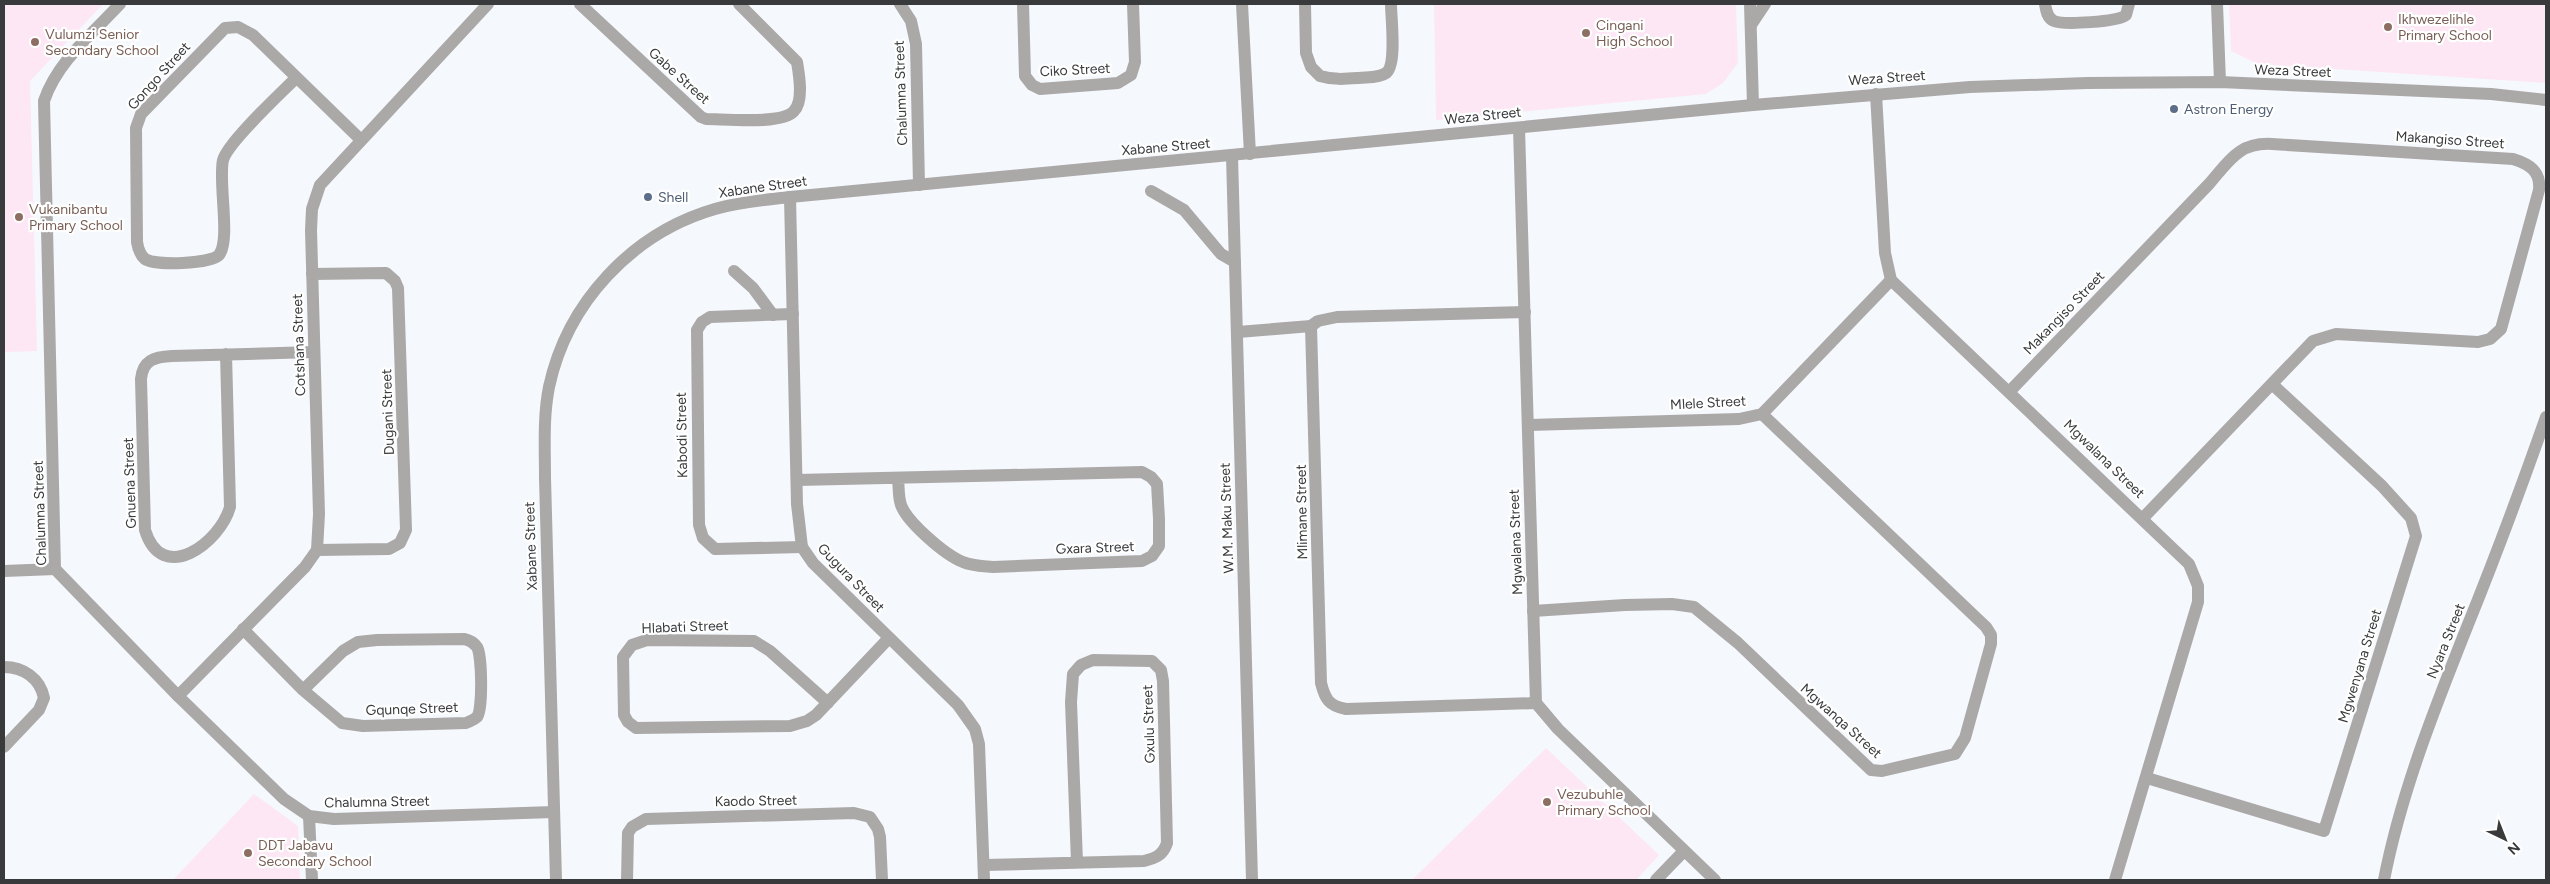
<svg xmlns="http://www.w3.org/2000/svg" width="2550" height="884" font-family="Figtree,sans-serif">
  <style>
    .education { fill: #fde7f4 }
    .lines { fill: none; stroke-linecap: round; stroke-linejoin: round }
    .minor { stroke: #aba8a8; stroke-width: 12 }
    .education-dot { fill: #8d6e63; stroke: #fff; stroke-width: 2 }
    .service-dot { fill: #5c6f8a; stroke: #fff; stroke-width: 2 }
    .labels { text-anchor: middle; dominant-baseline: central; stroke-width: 4.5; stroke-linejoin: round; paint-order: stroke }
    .education-label { font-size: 14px; fill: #785e54; stroke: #fff; text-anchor: start }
    .street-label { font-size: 14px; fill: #393a3c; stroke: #fff }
    .service-label { font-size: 14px; fill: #4e5e75; stroke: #fff; text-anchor: start }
  </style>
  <rect width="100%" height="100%" fill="#f5f8fd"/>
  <g class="education">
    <polygon points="4,4 103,4 30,81 37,351 4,352"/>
    <polygon points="1434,4 1736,4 1738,63 1723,83 1706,94 1436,120"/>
    <polygon points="2229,4 2546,4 2546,83 2258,64 2231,51"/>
    <polygon points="1546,748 1659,855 1636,880 1412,880"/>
    <polygon points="254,794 298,826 300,880 173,880"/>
  </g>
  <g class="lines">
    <g class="minor">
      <path d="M120 4C92 34 57 62 44 101L55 569 178 696 284 799 309 816 334 819 554 812"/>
      <path d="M580 4 701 117 706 119C725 119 783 125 794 111 804 101 799 74 797 62L739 4"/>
      <polyline points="900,4 911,21 916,44 919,185"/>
      <polyline points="1023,4 1025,76 1032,85 1040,89 1118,83 1131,75 1135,62 1133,4"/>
      <polyline points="1242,4 1250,154"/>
      <path d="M1305 4 1306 53 1311 67 1320 76C1333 80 1345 79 1359 78 1367 77 1379 78 1386 73 1397 65 1391 18 1391 4"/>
      <polyline points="1750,4 1753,105"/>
      <path d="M2045 4C2046 10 2047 18 2054 21 2064 25 2118 22 2126 15L2129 4"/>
      <polyline points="2217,4 2220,82"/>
      <polyline points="1751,25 1765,4"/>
      <path d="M296 78C280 94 228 142 223 160 218 182 231 240 219 255 210 264 155 266 145 259 140 255 138 248 137 242L136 128 141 114 225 28 238 27 253 35 360 139"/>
      <polyline points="1876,94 1885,253 1891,280 2189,564 2198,586 2198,602 2115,880"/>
      <polyline points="1519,128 1536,703 1558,729 1715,880"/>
      <polyline points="1232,156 1252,880"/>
      <polyline points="1151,191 1184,210 1221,254 1235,262"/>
      <polyline points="790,197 797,504 802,547 813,563 958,705 975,729 979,744 984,880"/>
      <polyline points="734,271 753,288 773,315"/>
      <polyline points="312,274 386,273 395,281 398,288 406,530 400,543 389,549 317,550"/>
      <path d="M1525 312 1337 317 1318 321 1311 326 1321 683C1325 699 1329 706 1346 709L1536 703"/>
      <polyline points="793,314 710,317 702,322 697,330 699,525 703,538 715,549 802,547"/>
      <polyline points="1238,332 1311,326"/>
      <path d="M226 354 230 507C220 543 162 586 145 530L141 379C143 360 154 357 172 356L314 352"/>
      <path d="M2010 391 2209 184C2229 161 2239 142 2272 144L2513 159C2529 164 2541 171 2539 190L2501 329 2490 339 2478 342 2336 334 2313 341 2143 518"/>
      <polyline points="1529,425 1739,419 1762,414 1891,280"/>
      <path d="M797 480 1142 472 1151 477 1157 484 1159 519V546L1152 556 1142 561 993 567C983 566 972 566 963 562 945 555 907 522 901 505 898 496 899 487 898 478"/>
      <polyline points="4,571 55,569"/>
      <polyline points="1533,611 1625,605 1672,604 1694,607 1738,643 1871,770 1882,771 1955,754 1965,738 1991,644 1991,635 1986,627 1762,414"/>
      <path d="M243 629 303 690 342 723 363 726 466 723C470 721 474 720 477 717 483 710 482 655 477 647 474 643 469 640 464 639L377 640 358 642 343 651 303 690"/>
      <path d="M4 667C23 667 40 678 44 698L39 710 4 747"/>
      <polyline points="178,696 305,567 317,550 319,514 311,230 312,209 320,185 488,4"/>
      <polyline points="828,703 770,651 754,641 647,640 632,645 623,657 624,715 628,722 636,728 790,726 807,721 816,715 889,638"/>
      <polyline points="2147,778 2324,831 2416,536 2411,518 2382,486 2272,384"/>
      <polyline points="309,816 312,880"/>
      <path d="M984 865 1144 861C1156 858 1163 855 1167 843L1163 681 1161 670 1152 661 1093 660 1081 665 1073 674 1071 702 1077 862"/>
      <path d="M556 880 545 478C545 448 543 417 549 387 567 303 632 233 715 209 739 202 765 200 790 197L1753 105 1970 87 2087 83 2220 82 2491 94 2546 100"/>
      <polyline points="627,880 628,833 632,827 646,819 854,813 870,817 878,829 880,837 882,880"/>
      <polyline points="1656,880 1684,851"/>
      <path d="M2384 880C2401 793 2434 710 2467 627 2495 558 2521 488 2546 417"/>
    </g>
  </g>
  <g class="education-dot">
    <circle cx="2388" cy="27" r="5"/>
    <circle cx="1586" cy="33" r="5"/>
    <circle cx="35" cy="42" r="5"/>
    <circle cx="19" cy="217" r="5"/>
    <circle cx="1547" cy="802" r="5"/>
    <circle cx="248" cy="853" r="5"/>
  </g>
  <g class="service-dot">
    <circle cx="2174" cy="109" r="5"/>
    <circle cx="648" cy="197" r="5"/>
  </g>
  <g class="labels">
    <g class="education-label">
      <text x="2398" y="19">Ikhwezelihle<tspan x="2398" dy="16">Primary School</tspan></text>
      <text x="1596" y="25">Cingani<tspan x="1596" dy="16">High School</tspan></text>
      <text x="45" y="34">Vulumzi Senior<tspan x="45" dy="16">Secondary School</tspan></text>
      <text x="29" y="209">Vukanibantu<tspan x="29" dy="16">Primary School</tspan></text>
      <text x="1557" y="794">Vezubuhle<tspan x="1557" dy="16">Primary School</tspan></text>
      <text x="258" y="845">DDT Jabavu<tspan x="258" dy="16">Secondary School</tspan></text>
    </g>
    <g class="street-label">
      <text transform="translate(1075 70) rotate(-3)">Ciko Street</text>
      <text transform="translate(2293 71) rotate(2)">Weza Street</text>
      <text transform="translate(159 76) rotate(-48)">Gongo Street</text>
      <text transform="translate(679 76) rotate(42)">Gabe Street</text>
      <text transform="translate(1887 78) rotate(-4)">Weza Street</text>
      <text transform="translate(901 93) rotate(-92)">Chalumna Street</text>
      <text transform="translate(1483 116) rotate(-6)">Weza Street</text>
      <text transform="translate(2450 140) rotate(4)">Makangiso Street</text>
      <text transform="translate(1166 147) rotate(-5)">Xabane Street</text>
      <text transform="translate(763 187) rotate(-8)">Xabane Street</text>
      <text transform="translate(2064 313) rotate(-46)">Makangiso Street</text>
      <text transform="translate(299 345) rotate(-92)">Cotshana Street</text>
      <text transform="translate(1708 403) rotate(-3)">Mlele Street</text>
      <text transform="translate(388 412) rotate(-92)">Dugani Street</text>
      <text transform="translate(682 435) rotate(-91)">Kabodi Street</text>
      <text transform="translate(2104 459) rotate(44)">Mgwalana Street</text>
      <text transform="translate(130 483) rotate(-92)">Gnuena Street</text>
      <text transform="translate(1302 512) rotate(-91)">Mlimane Street</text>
      <text transform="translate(40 513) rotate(-92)">Chalumna Street</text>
      <text transform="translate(1227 518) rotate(-92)">W.M. Maku Street</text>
      <text transform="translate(1516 542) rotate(-92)">Mgwalana Street</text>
      <text transform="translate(531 546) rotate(-92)">Xabane Street</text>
      <text transform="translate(1095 548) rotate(-2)">Gxara Street</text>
      <text transform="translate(851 578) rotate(46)">Gugura Street</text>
      <text transform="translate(685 627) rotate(-2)">Hlabati Street</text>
      <text transform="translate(2446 641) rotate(-68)">Nyara Street</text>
      <text transform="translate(2360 666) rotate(-73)">Mgwenyana Street</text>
      <text transform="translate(412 709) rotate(-2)">Gqunqe Street</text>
      <text transform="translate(1841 721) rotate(42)">Mgwanqa Street</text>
      <text transform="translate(1149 724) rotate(-92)">Gxulu Street</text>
      <text transform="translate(756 801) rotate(-1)">Kaodo Street</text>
      <text transform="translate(377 802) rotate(-1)">Chalumna Street</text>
    </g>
    <g class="service-label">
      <text x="2184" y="109">Astron Energy</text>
      <text x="658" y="197">Shell</text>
    </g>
  </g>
  <rect width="2550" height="884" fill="none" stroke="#393a3c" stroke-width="10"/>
  <g transform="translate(2505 839) rotate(137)" stroke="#ffffff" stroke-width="4" paint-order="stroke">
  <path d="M0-4L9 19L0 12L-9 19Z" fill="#393a3c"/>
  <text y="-8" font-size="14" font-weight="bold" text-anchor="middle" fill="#393a3c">N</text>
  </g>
</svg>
